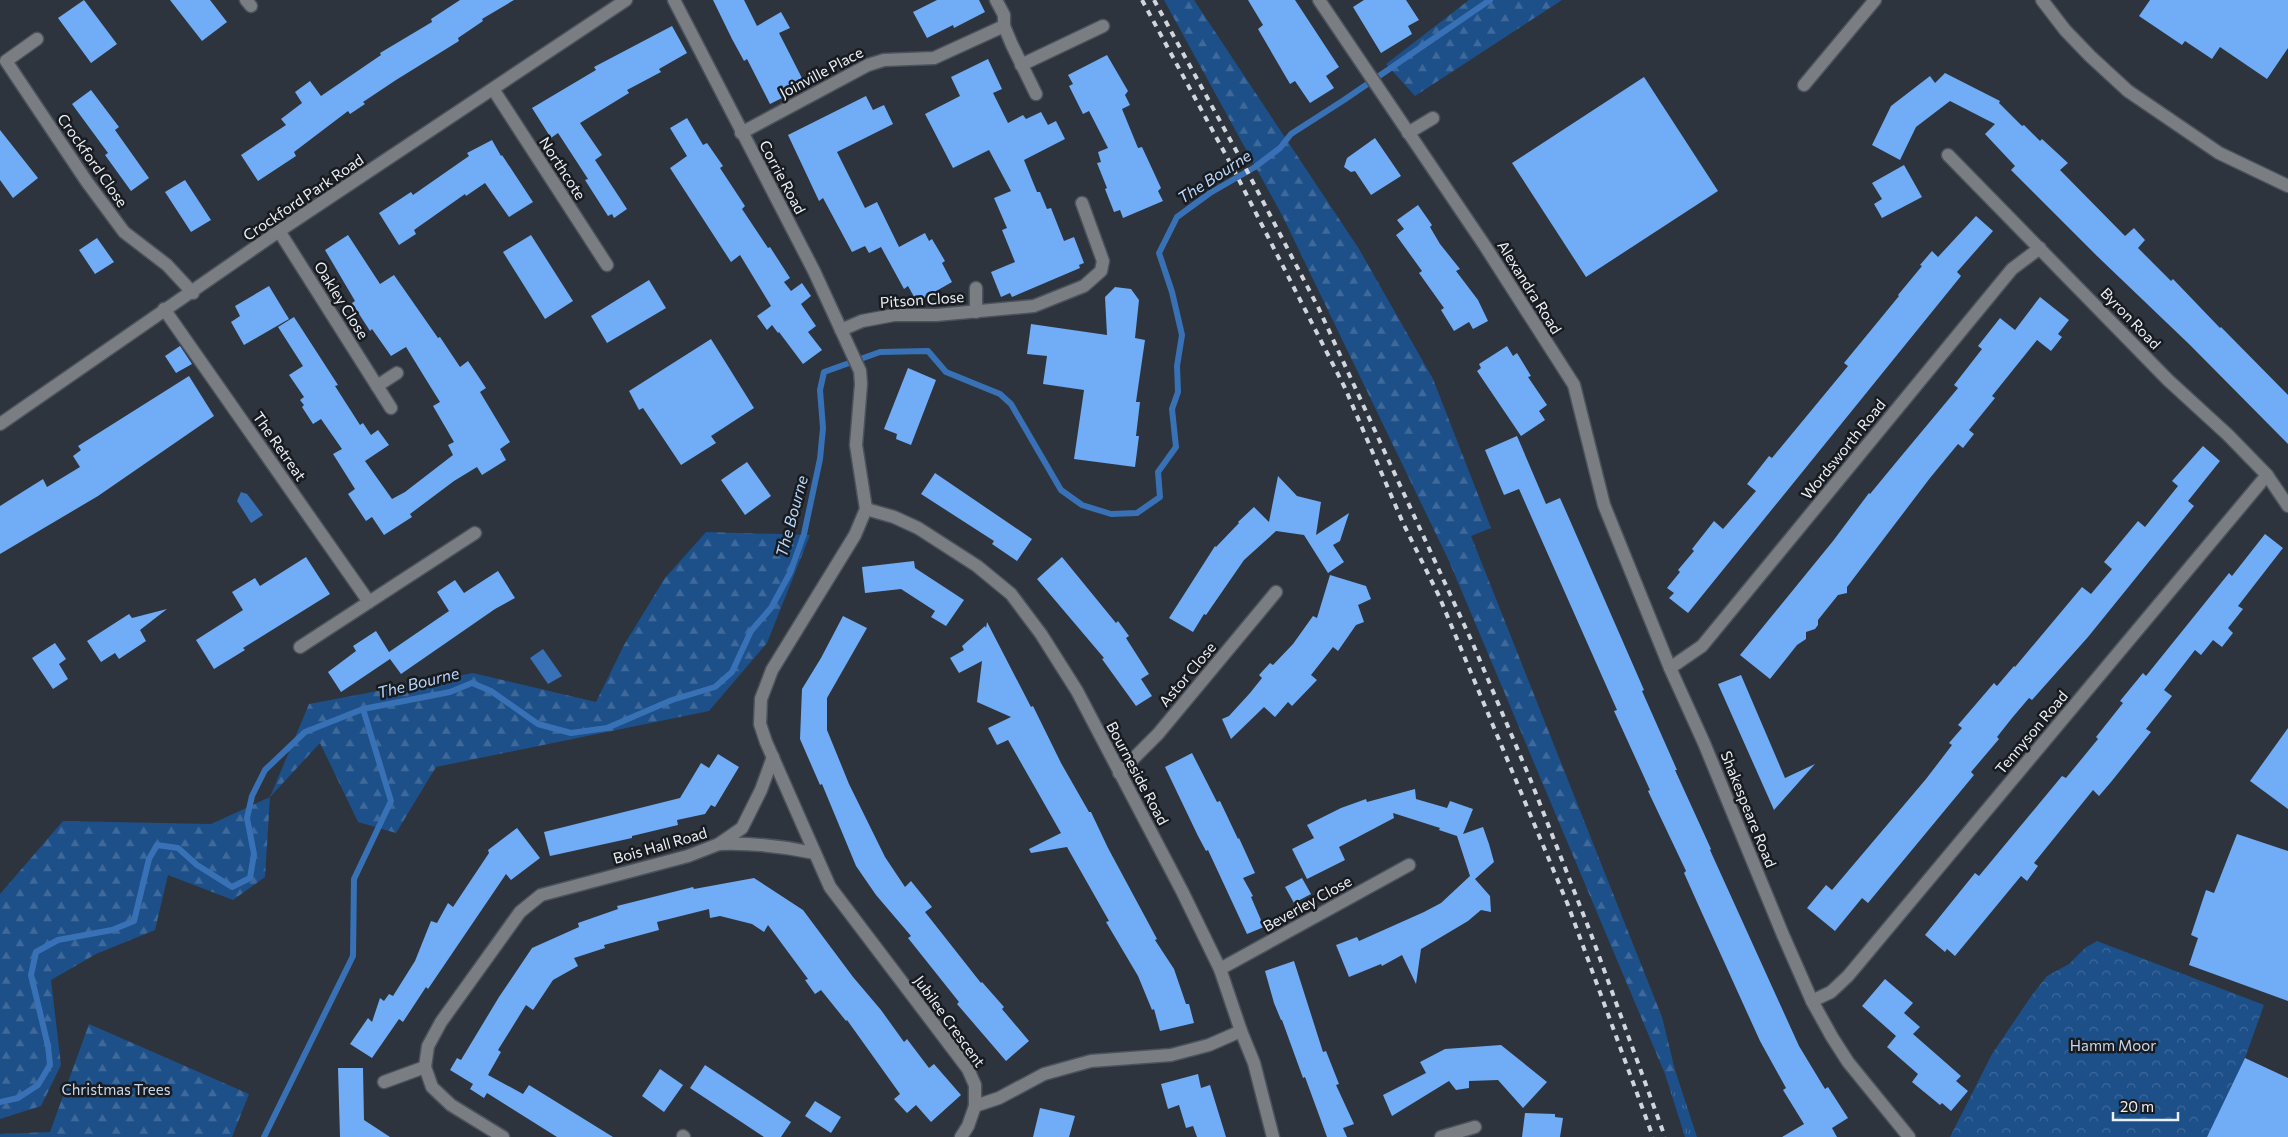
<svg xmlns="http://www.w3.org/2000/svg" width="2288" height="1137" font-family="Commissioner,sans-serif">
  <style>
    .grass { fill: url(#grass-tufts) }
    .forest { fill: url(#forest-firs) }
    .park { fill: url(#park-crowns) }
    .water { fill: #3871b6 }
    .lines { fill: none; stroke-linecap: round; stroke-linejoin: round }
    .stream { stroke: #3871b6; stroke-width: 6 }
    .building { fill: #71acf6 }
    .minor-casing { stroke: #4b525b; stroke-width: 15 }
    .minor { stroke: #7a7e83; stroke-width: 12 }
    .rail { stroke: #d1d6dd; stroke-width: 4; stroke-dasharray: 6 6; stroke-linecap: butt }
    .labels { text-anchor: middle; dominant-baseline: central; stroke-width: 5; stroke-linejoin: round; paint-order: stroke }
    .street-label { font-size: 15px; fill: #ebf0f6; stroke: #181b1f }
    .park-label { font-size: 15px; fill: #c9d8eb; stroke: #181b1f }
    .water-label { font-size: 16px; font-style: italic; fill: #b9d7fd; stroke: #181b1f }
  </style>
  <defs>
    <pattern id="grass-tufts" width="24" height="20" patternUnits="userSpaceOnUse" patternTransform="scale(1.25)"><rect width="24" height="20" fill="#1d4f89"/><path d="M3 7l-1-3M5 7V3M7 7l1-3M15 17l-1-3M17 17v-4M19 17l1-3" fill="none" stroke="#3e699a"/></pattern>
    <pattern id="forest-firs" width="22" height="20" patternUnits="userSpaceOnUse" patternTransform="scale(1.25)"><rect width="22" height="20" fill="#1d4f89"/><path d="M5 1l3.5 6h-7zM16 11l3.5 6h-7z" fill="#3e699a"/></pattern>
    <pattern id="park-crowns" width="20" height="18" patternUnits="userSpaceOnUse" patternTransform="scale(1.25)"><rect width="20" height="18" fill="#1d4f89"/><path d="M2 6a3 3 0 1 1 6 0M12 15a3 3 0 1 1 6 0" fill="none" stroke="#3e699a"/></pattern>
  </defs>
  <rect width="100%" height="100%" fill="#2d343d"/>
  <polygon class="grass" points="1675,1070 1697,1137 1685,1137 1665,1074"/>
  <g class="forest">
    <polygon points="1164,0 1194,0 1359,249 1433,379 1491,528 1471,536 1662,1017 1675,1070 1665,1074 1449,561 1283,217"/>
    <polygon points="1469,0 1562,0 1415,96 1386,64"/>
    <polygon points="706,532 810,535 767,643 709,711 436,767 396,833 358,822 320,743 270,797 265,877 233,900 168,875 155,930 96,954 51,980 61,1065 41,1106 0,1119 0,894 63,821 211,824 270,797 309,704 473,673 596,702 624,645 665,578"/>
    <polygon points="89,1024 249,1094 232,1137 0,1137 0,1134 50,1132"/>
  </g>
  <polygon class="park" points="2097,941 2264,1005 2245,1058 2207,1137 1950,1137 1992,1054 2032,995 2047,976 2069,964 2085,948"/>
  <g class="water">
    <polygon points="241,492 247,494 263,515 251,523 237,501"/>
    <polygon points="543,649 562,676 548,684 530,658"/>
  </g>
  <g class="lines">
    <g class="stream">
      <polyline points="0,1102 18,1098 38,1085 50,1065 48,1046 31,975 36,952 58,940 112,930 134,921 149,859 157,845 178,848 197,865 232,887 250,878 254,854 247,818 252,796 265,770 305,732 363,709 450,692 472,683 491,691 538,724 571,733 607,728 672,700 715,687 732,672 751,631 771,608 790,573 804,534 820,459 823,428 820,390 824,372 880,352 928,351 946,372 1000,394 1011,404 1061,490 1082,505 1111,514 1137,513 1160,497 1158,472 1176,447 1172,409 1178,392 1177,366 1182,335 1172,292 1159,253 1177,217 1210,193 1255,167 1280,148 1291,134 1344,100 1490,0"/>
      <polyline points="264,1137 353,956 354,879 391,801 363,709"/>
    </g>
  </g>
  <g class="building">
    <polygon points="84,0 117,44 91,63 58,18"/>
    <polygon points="170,0 210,0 227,22 202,41"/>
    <polygon points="460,0 514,0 482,19 483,21 458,38 459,41 396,80 363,102 365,104 350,114 348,111 294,152 296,156 258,181 241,155 286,125 281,119 302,103 295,92 310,81 321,96 381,55 380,53 432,22 431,19"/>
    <polygon points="713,0 744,0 757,26 781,12 790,28 779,33 804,82 784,92 786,96 770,104 747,59 744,61 732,39"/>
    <polygon points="937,0 979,0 985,12 954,28 953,25 927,38 913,12"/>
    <polygon points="1248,0 1295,0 1339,67 1326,76 1334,88 1310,103 1295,81 1290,84 1258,29 1263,25"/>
    <polygon points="1364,0 1406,0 1419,20 1408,26 1412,34 1381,53 1353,7"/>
    <polygon points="2150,0 2288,0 2288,48 2267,79 2220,47 2212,59 2185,41 2182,45 2139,16"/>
    <polygon points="672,26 687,53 659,69 661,72 627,90 629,93 580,123 602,155 595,160 627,209 614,218 612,214 608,216 585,180 588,179 558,133 551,138 532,108 596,70 594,67"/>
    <polygon points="1107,55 1128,91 1125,95 1130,105 1122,109 1138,148 1142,147 1161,188 1158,191 1163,201 1123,218 1120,210 1114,212 1105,189 1107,188 1097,163 1101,162 1098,152 1108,148 1089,111 1083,114 1069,86 1073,84 1068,75"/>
    <polygon points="988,59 1002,89 993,93 1008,123 1023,115 1026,119 1041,112 1048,125 1056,121 1065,139 1024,160 1037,192 1040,192 1047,209 1051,208 1064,241 1074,237 1084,263 1079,265 1080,268 1012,297 1010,293 1001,297 991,272 1015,262 1002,230 1007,228 994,198 1011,191 989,150 953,168 925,114 960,96 951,77"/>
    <polygon points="1945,73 2000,101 1999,103 2022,126 2024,125 2040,141 2042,139 2068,163 2060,170 2125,236 2134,228 2145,240 2138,248 2171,281 2173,279 2220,328 2221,327 2288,395 2288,444 2190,345 2097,256 2011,170 2015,166 1985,134 1995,124 1950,101 1916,127 1900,160 1872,145 1891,106 1930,76 1935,83"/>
    <polygon points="1644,77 1718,191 1586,277 1512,163"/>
    <polygon points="91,90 119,127 115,130 149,178 131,191 105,155 108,153 72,104"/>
    <polygon points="866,96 873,110 884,105 893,124 837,152 865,208 877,202 899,247 925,233 929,241 932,239 945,261 942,263 952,282 917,302 908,286 904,289 881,247 869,253 865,246 852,252 823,198 819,201 788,135"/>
    <polygon points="687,118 703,145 707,143 723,166 720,168 745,206 742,209 768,248 770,247 790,278 784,282 791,291 802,283 811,296 801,304 816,326 808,332 822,350 803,364 779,332 778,333 772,325 767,330 757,316 771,306 740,255 731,262 670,168 687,156 670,128"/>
    <polygon points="0,130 38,178 13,198 0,180"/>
    <polygon points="1375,138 1401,176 1371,195 1355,171 1351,172 1344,167 1347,158"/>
    <polygon points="492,140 501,156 502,155 533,202 509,217 485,183 466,196 465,194 414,230 416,234 399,245 379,213 411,192 413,195 469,156 467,153"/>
    <polygon points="1904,165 1922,197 1882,218 1874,204 1882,199 1872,183"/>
    <polygon points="185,180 211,220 191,232 165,192"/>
    <polygon points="1418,205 1432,225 1430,227 1440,244 1460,269 1456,271 1478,300 1488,321 1473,329 1469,322 1454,331 1441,310 1444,308 1419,273 1422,271 1396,235 1404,229 1397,220"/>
    <polygon points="1976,216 1993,231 1957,272 1961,276 1688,613 1669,598 1674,593 1667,588 1680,572 1678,570 1694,551 1692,549 1714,521 1723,529 1756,491 1747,484 1769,456 1772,458 1848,366 1844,363 1899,296 1898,295 1922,266 1920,265 1932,251 1938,257"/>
    <polygon points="348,235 380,284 394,275 438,338 440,337 460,367 468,361 486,388 480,392 510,442 500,449 506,460 482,475 477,467 454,481 410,514 412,517 384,535 372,517 366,521 348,494 355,489 333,454 342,449 321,419 313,424 302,407 304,405 300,400 304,397 289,375 303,366 278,327 294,317 338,385 335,386 360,425 363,423 371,435 378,430 389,445 365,461 392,499 405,492 453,455 448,445 454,442 433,406 440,402 430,386 406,347 391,356 372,329 370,331 352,303 355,301 325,250"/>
    <polygon points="531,235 573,301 545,319 503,252"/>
    <polygon points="97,238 114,262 95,274 79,250"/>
    <polygon points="649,280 666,308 607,343 591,316"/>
    <polygon points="269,286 289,319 244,345 231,322 240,316 235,306"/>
    <polygon points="1115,287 1131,289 1139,300 1135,338 1145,340 1136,402 1140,402 1136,436 1139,436 1135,467 1074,459 1084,390 1043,384 1047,356 1027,354 1031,324 1107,335 1105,297"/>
    <polygon points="2040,297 2069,320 2058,334 2062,337 2051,351 2037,340 1992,396 1995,398 1969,430 1974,434 1963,448 1958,444 1930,478 1847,587 1847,593 1838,595 1818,620 1818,625 1815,629 1806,632 1806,639 1797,645 1770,679 1740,655 1833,541 1869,493 1870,494 1898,460 1958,388 1954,385 1982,349 1978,346 2000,318 2015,330"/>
    <polygon points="711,339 754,408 711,436 716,443 681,465 643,408 639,410 629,391"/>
    <polygon points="180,346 192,364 176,373 165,356"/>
    <polygon points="1507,346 1513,356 1517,353 1531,376 1528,377 1547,405 1539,411 1545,420 1521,436 1477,371 1481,368 1479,364"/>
    <polygon points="908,368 936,380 911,445 896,439 897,434 884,429"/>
    <polygon points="189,376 214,416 98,496 0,554 0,506 43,479 47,487 80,467 73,456 81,450 78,446"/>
    <polygon points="1517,436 1546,504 1560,498 1568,516 1644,690 1642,691 1677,770 1675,770 1711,849 1710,850 1799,1046 1825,1089 1828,1087 1848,1118 1832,1128 1837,1137 1782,1137 1804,1124 1783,1090 1786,1088 1760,1041 1701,911 1684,873 1686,871 1648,791 1650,790 1614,711 1617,710 1519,489 1504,495 1485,450"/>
    <polygon points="2203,446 2220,461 2188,501 2194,506 2088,637 2032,700 2029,698 2012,718 1997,737 1999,739 1971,772 1974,775 1868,903 1862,898 1835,931 1807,908 1826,885 1832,890 1926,779 1952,745 1949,743 1962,728 1958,725 1994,683 1997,686 2014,666 2015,667 2082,587 2091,594 2112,569 2104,562 2138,521 2145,527 2178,486 2172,481"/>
    <polygon points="747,462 771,496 745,515 721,480"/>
    <polygon points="935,473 1032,539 1017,561 992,544 994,541 921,494"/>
    <polygon points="1278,476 1297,496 1321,502 1316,535 1349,513 1340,541 1333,545 1344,562 1328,573 1304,535 1276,531 1244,560 1206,615 1204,614 1193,632 1169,618 1215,546 1216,547 1239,523 1238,522 1254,507 1269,522"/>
    <polygon points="2265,534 2283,548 2238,606 2243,609 2228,628 2233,633 2222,647 2213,640 2201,655 2195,650 2164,690 2172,696 2146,729 2151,732 2111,782 2099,796 2093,790 2034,863 2038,866 2027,881 2021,876 1955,956 1947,949 1945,952 1925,935 1975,873 1979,876 2062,776 2066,778 2098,739 2096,737 2123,703 2120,701 2143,673 2146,676 2229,573 2232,576"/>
    <polygon points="306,557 330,594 243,648 245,650 214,669 196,640 243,610 232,592 255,578 260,586"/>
    <polygon points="1062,557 1116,623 1118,621 1129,636 1126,638 1149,674 1141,679 1152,696 1136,706 1102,659 1104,658 1037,579"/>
    <polygon points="914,561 915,568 964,600 946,626 931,617 935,611 901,589 865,593 862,567"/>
    <polygon points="498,571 515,598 495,609 401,674 390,659 341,692 328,672 356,651 353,646 376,631 389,652 449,611 437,592 455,580 464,593"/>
    <polygon points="1330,575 1366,586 1371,599 1358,605 1364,622 1356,625 1338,651 1333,647 1311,675 1317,680 1292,706 1288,702 1275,717 1264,707 1231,739 1222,719 1229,716 1250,693 1262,678 1259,675 1270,663 1273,665 1293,644 1313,616 1317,618"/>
    <polygon points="167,609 140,630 146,641 119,659 115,653 101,662 87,641 129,614 132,618"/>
    <polygon points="843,616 867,628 827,698 827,730 849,784 885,857 905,887 911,881 932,907 925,912 981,983 982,982 1004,1007 1002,1009 1029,1041 1006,1061 957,1004 959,1002 908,938 911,936 876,895 856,866 822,784 820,785 800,739 802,689 821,658"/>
    <polygon points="987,622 1031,707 1033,706 1061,763 1089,812 1091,812 1108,848 1157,939 1155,940 1174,969 1186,1004 1189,1004 1194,1023 1160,1031 1154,1009 1152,1010 1138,976 1106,922 1109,921 1067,847 1031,853 1029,849 1061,833 1008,740 997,745 988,728 1011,717 977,702 982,661 959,673 950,658 964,650 962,646 985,626 986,628"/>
    <polygon points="55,643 66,659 59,664 68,679 53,689 32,658"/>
    <polygon points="1741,675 1785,778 1815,764 1774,810 1718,684"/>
    <polygon points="2288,728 2288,809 2250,781"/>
    <polygon points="1192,753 1217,802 1220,801 1238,839 1239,838 1255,873 1243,878 1253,896 1251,897 1264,927 1247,934 1208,850 1206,851 1198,836 1165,767"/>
    <polygon points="718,754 739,767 715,807 711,805 705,814 677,820 678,825 632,836 632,838 550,856 544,832 680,798 701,763 709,768"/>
    <polygon points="1415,789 1416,799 1447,808 1450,801 1473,809 1463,834 1483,827 1489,844 1494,862 1475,879 1490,896 1491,912 1481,910 1468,921 1421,949 1416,984 1402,955 1382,966 1381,964 1349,977 1336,945 1357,937 1359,941 1424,912 1441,903 1470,876 1457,836 1439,830 1440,828 1393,813 1394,818 1339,847 1345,860 1307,879 1292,849 1314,838 1307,825 1341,808 1366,799 1367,802"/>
    <polygon points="517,828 540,858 511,880 506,874 428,989 426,987 403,1022 399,1019 372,1058 350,1044 368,1018 372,1022 380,998 384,1001 389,994 393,996 415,961 431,921 437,923 448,903 453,907 489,853 488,850"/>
    <polygon points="2237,834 2288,851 2288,1001 2189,965 2198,938 2191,935 2206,890 2214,893"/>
    <polygon points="754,878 803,910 853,977 881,1010 904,1042 907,1039 929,1068 934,1064 961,1095 931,1122 916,1105 907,1113 894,1099 900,1094 847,1020 846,1021 821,990 815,994 805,980 808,979 768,925 764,932 752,924 720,916 710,918 709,909 657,922 659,930 604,945 605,948 574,958 578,966 553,980 533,1010 526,1005 498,1050 501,1052 488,1075 523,1094 529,1085 613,1137 557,1137 487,1093 484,1098 470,1089 473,1084 450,1070 457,1058 461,1060 499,997 532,948 579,927 578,923 618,909 617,906 693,887 694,889"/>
    <polygon points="1302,878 1311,894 1294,903 1285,887"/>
    <polygon points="1294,961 1323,1052 1326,1051 1339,1084 1336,1085 1354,1124 1343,1128 1347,1137 1327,1137 1305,1077 1303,1078 1282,1020 1281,1020 1274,1003 1265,971"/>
    <polygon points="1885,979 1913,1003 1904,1013 1920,1027 1913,1034 1961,1076 1956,1081 1968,1091 1951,1111 1942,1103 1940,1105 1912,1082 1918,1074 1887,1047 1896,1036 1862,1006"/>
    <polygon points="1501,1045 1547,1082 1523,1108 1498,1080 1469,1081 1469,1088 1456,1090 1449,1081 1392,1116 1383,1095 1426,1073 1420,1062 1445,1049"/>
    <polygon points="2245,1058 2288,1078 2288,1137 2207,1137"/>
    <polygon points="705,1065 791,1122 781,1137 764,1137 690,1088"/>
    <polygon points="338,1068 363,1068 364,1120 390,1137 340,1137"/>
    <polygon points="660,1069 683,1085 664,1112 642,1096"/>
    <polygon points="1198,1074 1201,1088 1210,1085 1226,1137 1197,1137 1193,1126 1186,1128 1179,1105 1168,1109 1161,1084"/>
    <polygon points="815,1101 841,1117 831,1133 805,1116"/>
    <polygon points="1040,1108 1075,1116 1069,1137 1033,1137"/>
    <polygon points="1525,1113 1555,1114 1555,1117 1563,1118 1560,1137 1522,1137"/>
  </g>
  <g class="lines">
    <defs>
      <g id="minor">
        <polyline points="246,0 251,6"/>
        <polyline points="674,0 814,271 860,371 861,384 856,445 866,509 855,535 772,670 761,699 760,724 766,742 830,887 968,1069 975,1085 975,1106 999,1098 1044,1074 1091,1061 1171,1055 1209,1045 1241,1031"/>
        <polyline points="996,0 1004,15 1004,26 1012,45 1036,94"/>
        <polyline points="1319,0 1485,246 1574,385 1604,505 1670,668 1704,743 1783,935 1812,1001 1832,1037 1848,1062 1909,1137"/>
        <polyline points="2042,0 2065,30 2090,56 2128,91 2219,153 2288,186"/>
        <polyline points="37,39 6,61 87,182 124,232 167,265 193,293"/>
        <polyline points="1021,65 1103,26"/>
        <polyline points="1804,85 1875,0"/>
        <polyline points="493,89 607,265"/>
        <polyline points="741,133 868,65 884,60 934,58 1004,26"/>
        <polyline points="1408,133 1433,118"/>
        <polyline points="1948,155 2168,380 2228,435 2267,475 2288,506"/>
        <polyline points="279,231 391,408"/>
        <polyline points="976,288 976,312"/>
        <polyline points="164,309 369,602"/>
        <polyline points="841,330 862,321 894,315 936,315 1034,306 1084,286 1101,271 1103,261 1082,203"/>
        <polyline points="377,386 397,373"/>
        <polyline points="0,424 279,231 626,0"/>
        <polyline points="866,509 894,517 918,528 977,566 1011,594 1041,634 1077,691 1182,891 1220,969 1241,1031 1254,1063 1273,1137"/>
        <polyline points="300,647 475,533"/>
        <polyline points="1670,668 1702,646 2012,269 2040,248"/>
        <polyline points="1119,773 1158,734 1276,592"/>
        <path d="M719 844C752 843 782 846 814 853"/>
        <polyline points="1220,969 1409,865"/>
        <polyline points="1812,1001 1831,992 1848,976 2267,475"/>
        <polyline points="384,1082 425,1067"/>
        <polyline points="683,1136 684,1137"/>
        <polyline points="503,1137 451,1105 432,1087 425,1067 428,1046 441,1022 520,912 541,895 688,856 719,844 742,828 761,790 773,757"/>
        <polyline points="961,1137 968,1126 975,1106"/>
        <polyline points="1441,1137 1475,1127"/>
      </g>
    </defs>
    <use href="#minor" class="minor-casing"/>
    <use href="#minor" class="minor"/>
    <g class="rail">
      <polyline points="1142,0 1235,172 1345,388 1403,523 1439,596 1568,905 1653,1137"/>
      <polyline points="1154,0 1244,165 1319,309 1473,644 1531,781 1591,934 1665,1137"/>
    </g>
  </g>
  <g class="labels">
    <g class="street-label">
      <text transform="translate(821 72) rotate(-28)">Joinville Place</text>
      <text transform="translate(93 160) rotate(55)">Crockford Close</text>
      <text transform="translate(563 168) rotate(57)">Northcote</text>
      <text transform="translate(783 177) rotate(62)">Corrie Road</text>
      <text transform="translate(303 197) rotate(-34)">Crockford Park Road</text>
      <text transform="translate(1530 287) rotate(58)">Alexandra Road</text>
      <text transform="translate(922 299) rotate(-4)">Pitson Close</text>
      <text transform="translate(342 300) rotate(58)">Oakley Close</text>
      <text transform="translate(2131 318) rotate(46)">Byron Road</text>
      <text transform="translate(280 446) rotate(55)">The Retreat</text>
      <text transform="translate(1843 449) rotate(-51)">Wordsworth Road</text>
      <text transform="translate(1187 674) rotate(-50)">Astor Close</text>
      <text transform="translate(2031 732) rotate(-50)">Tennyson Road</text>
      <text transform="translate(1138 773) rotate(62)">Bourneside Road</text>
      <text transform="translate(1749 809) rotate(68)">Shakespeare Road</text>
      <text transform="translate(660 845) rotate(-16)">Bois Hall Road</text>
      <text transform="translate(1307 903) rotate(-29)">Beverley Close</text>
      <text transform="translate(950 1021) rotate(54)">Jubilee Crescent</text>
    </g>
    <g class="park-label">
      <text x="2113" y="1045">Hamm Moor</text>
      <text x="116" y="1089">Christmas Trees</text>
    </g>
    <g class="water-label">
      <text transform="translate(1214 176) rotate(-33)">The Bourne</text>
      <text transform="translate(791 516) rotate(-75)">The Bourne</text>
      <text transform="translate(418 682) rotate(-14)">The Bourne</text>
    </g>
  </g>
  <path d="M2113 1112v8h65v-8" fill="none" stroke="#ebf0f6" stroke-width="2.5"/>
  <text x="2120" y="1112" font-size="15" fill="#ebf0f6" stroke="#181b1f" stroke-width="4" paint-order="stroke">20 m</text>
</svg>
